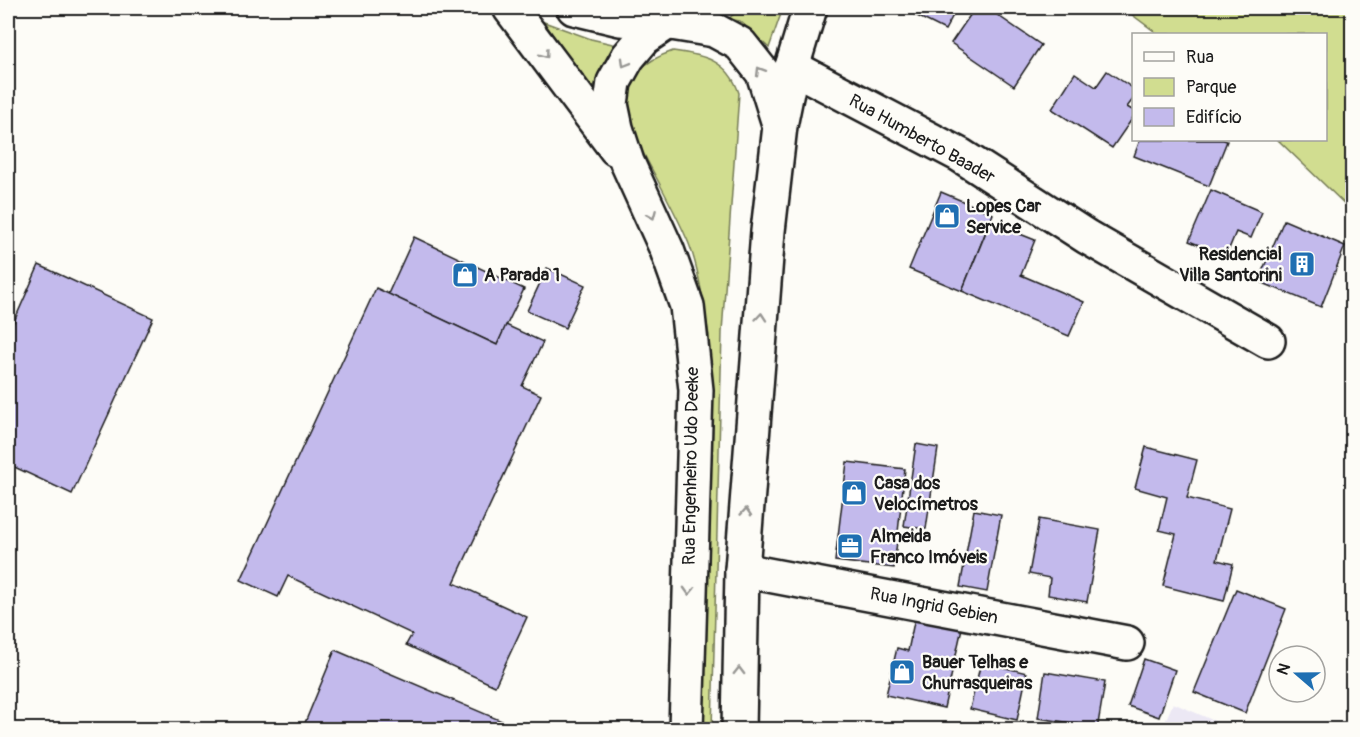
<svg xmlns="http://www.w3.org/2000/svg" width="1360" height="737" font-family="Pangolin,sans-serif">
  <style>
    .built { fill: #ece8f4 }
    .green { fill: #d1dd90; stroke: #767c56; stroke-width: 1.5 }
    .building { fill: #c3baec; stroke: #1c1c1c; stroke-width: 1.5 }
    .lines { fill: none; stroke-linecap: round; stroke-linejoin: round }
    .street-casing { stroke: #1c1c1c; stroke-width: 38 }
    .primary-casing { stroke: #1c1c1c; stroke-width: 38 }
    .street { stroke: #fdfcf7; stroke-width: 33 }
    .primary { stroke: #fdfcf7; stroke-width: 33 }
    .oneway { stroke: #989794 }
    .labels { text-anchor: middle; dominant-baseline: central; stroke-width: 4.5; stroke-linejoin: round; paint-order: stroke }
    .street-label { font-size: 18px; fill: #1c1c1c; stroke: #fdfcf7 }
    .poi-label { font-size: 18px; font-weight: bold; fill: #1c1c1c; stroke: #fdfcf7; text-anchor: start }
  </style>
  <rect width="100%" height="100%" fill="#fdfcf7"/>
  <filter id="ink" filterUnits="userSpaceOnUse"><feTurbulence type="fractalNoise" baseFrequency=".0167" numOctaves="2"/><feDisplacementMap in="SourceGraphic" scale="12" xChannelSelector="R" yChannelSelector="G"/><feConvolveMatrix kernelMatrix="1 2 1 2 8 2 1 2 1" color-interpolation-filters="sRGB"/></filter>
  <g filter="url(#ink)">
    <polygon class="built" points="1173,703 1224,725 1234,729 1162,729"/>
    <g class="green">
      <polygon points="741,8 783,8 769,48 740,21 728,19"/>
      <polygon points="1123,8 1352,8 1352,211 1278,140 1326,140 1326,34 1158,34"/>
      <polygon points="544,22 591,39 621,46 601,71 592,91"/>
      <path d="M673 51C704 55 728 60 739 93L722 332 712 729H703L709 335C703 305 699 264 686 237 675 212 662 188 649 164 623 116 608 73 673 51Z"/>
    </g>
    <g class="building">
      <polygon points="901,8 957,8 945,30"/>
      <polygon points="975,8 987,8 1041,45 1014,86 951,43"/>
      <polygon points="1107,71 1134,89 1134,98 1127,107 1134,111 1134,116 1112,148 1052,109 1075,73 1096,87"/>
      <polygon points="1140,140 1223,140 1227,141 1209,186 1134,156"/>
      <polygon points="1211,190 1262,212 1251,238 1236,232 1226,256 1189,241"/>
      <polygon points="941,192 993,214 962,291 909,269"/>
      <polygon points="1284,220 1345,246 1321,307 1258,281"/>
      <polygon points="990,222 1035,240 1021,275 1084,302 1069,336 962,291"/>
      <polygon points="414,237 524,289 497,345 388,294"/>
      <polygon points="39,265 153,318 72,494 8,464 8,335"/>
      <polygon points="547,268 585,285 565,328 527,311"/>
      <polygon points="376,288 497,345 506,325 543,342 522,386 541,395 454,583 527,617 495,686 406,645 412,634 288,576 278,597 241,580"/>
      <polygon points="916,444 938,448 926,529 904,526"/>
      <polygon points="1146,447 1197,460 1187,498 1230,509 1217,560 1233,564 1224,601 1163,586 1176,534 1159,530 1167,497 1135,488"/>
      <polygon points="847,462 905,469 894,568 835,561"/>
      <polygon points="974,510 1001,515 987,592 960,587"/>
      <polygon points="1039,519 1100,530 1087,602 1048,595 1050,578 1029,574"/>
      <polygon points="1236,589 1286,609 1245,713 1194,692"/>
      <polygon points="915,617 962,628 944,708 886,695 897,648 908,651"/>
      <polygon points="335,650 523,730 302,730"/>
      <polygon points="1144,659 1175,670 1159,717 1128,706"/>
      <polygon points="981,662 1027,673 1017,720 970,709"/>
      <polygon points="1045,672 1105,682 1097,730 1077,730 1078,724 1038,718"/>
    </g>
    <g class="lines">
      <defs>
        <g id="street">
          <polyline points="792,67 960,155 1087,237 1268,341"/>
          <polyline points="742,570 1127,643"/>
        </g>
        <g id="primary">
          <polyline points="510,8 616,149"/>
          <polyline points="574,8 620,19 665,22 714,30 740,44 763,73 779,124"/>
          <polyline points="686,730 696,390 687,306 667,250 627,162 616,128 611,104 614,82 628,57 644,38 689,8"/>
          <polyline points="739,730 742,570 768,231 780,126 792,67 810,8"/>
        </g>
      </defs>
      <use href="#street" class="street-casing"/>
      <use href="#primary" class="primary-casing"/>
      <use href="#street" class="street"/>
      <use href="#primary" class="primary"/>
    </g>
    <defs><path id="oneway-chevron" d="M-2-3.5L2.5 0L-2 3.5" fill="none" stroke-width="1.6" stroke-linecap="round" stroke-linejoin="round" transform="scale(1.5)"/></defs>
    <g class="oneway">
      <use href="#oneway-chevron" transform="translate(545 54) rotate(53)"/>
      <use href="#oneway-chevron" transform="translate(625 63) rotate(120)"/>
      <use href="#oneway-chevron" transform="translate(760 71) rotate(-121)"/>
      <use href="#oneway-chevron" transform="translate(652 215) rotate(67)"/>
      <use href="#oneway-chevron" transform="translate(761 317) rotate(-85)"/>
      <use href="#oneway-chevron" transform="translate(746 512) rotate(-86)"/>
      <use href="#oneway-chevron" transform="translate(689 591) rotate(92)"/>
      <use href="#oneway-chevron" transform="translate(739 671) rotate(-89)"/>
    </g>
  </g>
  <defs>
    <symbol id="shop-square" viewBox="-11 -11 22 22"><rect x="-9" y="-9" width="18" height="18" rx="4" fill="#1f6fb2" stroke="#fdfcf7"/><path d="M-5-2.5h2.3a2.7 3.5 0 0 1 5.4 0H5L5.5 6h-11ZM-1.5-2.5h3a1.5 2.3 0 0 0-3 0Z" fill="#fff"/></symbol>
    <symbol id="building-square" viewBox="-11 -11 22 22"><rect x="-9" y="-9" width="18" height="18" rx="4" fill="#1f6fb2" stroke="#fdfcf7"/><path d="M-4-6H4V6H1V3H-1V6H-4ZM-2.5-4.3h1.7v1.8h-1.7ZM.8-4.3h1.7v1.8H.8ZM-2.5-1h1.7V.8h-1.7ZM.8-1h1.7V.8H.8Z" fill="#fff"/></symbol>
    <symbol id="office-square" viewBox="-11 -11 22 22"><rect x="-9" y="-9" width="18" height="18" rx="4" fill="#1f6fb2" stroke="#fdfcf7"/><path d="M-6-3h4V-5.5h4V-3h4V5H-6ZM-1-4.5V-3h2v-1.5ZM-6 0V1H6V0Z" fill="#fff"/></symbol>
  </defs>
  <g fill-rule="evenodd">
    <use href="#shop-square" x="932" y="201" width="30" height="30"/>
    <use href="#building-square" x="1287" y="249" width="30" height="30"/>
    <use href="#shop-square" x="450" y="260" width="30" height="30"/>
    <use href="#shop-square" x="839" y="478" width="30" height="30"/>
    <use href="#office-square" x="835" y="531" width="30" height="30"/>
    <use href="#shop-square" x="887" y="657" width="30" height="30"/>
  </g>
  <g class="labels">
    <g class="street-label">
      <text transform="translate(922 139) rotate(29)">Rua Humberto Baader</text>
      <text transform="translate(691 466) rotate(-89)">Rua Engenheiro Udo Deeke</text>
      <text transform="translate(934 606) rotate(11)">Rua Ingrid Gebien</text>
    </g>
    <g class="poi-label">
      <text x="966" y="206">Lopes Car<tspan x="966" dy="21">Service</tspan></text>
      <text x="1282" y="254" text-anchor="end">Residencial<tspan x="1282" dy="21">Villa Santorini</tspan></text>
      <text x="484" y="275">A Parada 1</text>
      <text x="874" y="483">Casa dos<tspan x="874" dy="21">Velocímetros</tspan></text>
      <text x="870" y="536">Almeida<tspan x="870" dy="21">Franco Imóveis</tspan></text>
      <text x="922" y="662">Bauer Telhas e<tspan x="922" dy="21">Churrasqueiras</tspan></text>
    </g>
  </g>
  <rect width="1360" height="737" fill="none" stroke="#fdfcf7" stroke-width="30"/>
  <rect x="15" y="15" width="1330" height="707" fill="none" stroke="#1c1c1c" stroke-width="2" filter="url(#ink)"/>
  <rect x="1132" y="33" width="195" height="108" fill="#fdfcf7" stroke="#a3a29f" stroke-width="1.5"/>
  <rect x="1144" y="52" width="30" height="9" fill="#fdfcf7" stroke="#a3a29f" stroke-width="1.5"/>
  <text x="1186" y="63" font-size="18" fill="#1c1c1c">Rua</text>
  <rect x="1144" y="78" width="30" height="18" fill="#d1dd90" stroke="#a3a29f" stroke-width="1.5"/>
  <text x="1186" y="93" font-size="18" fill="#1c1c1c">Parque</text>
  <rect x="1144" y="108" width="30" height="18" fill="#c3baec" stroke="#a3a29f" stroke-width="1.5"/>
  <text x="1186" y="123" font-size="18" fill="#1c1c1c">Edifício</text>
  <g transform="translate(1297 674) rotate(290)"><circle r="28" fill="#fdfcf7" stroke="#a3a29f" stroke-width="1.5"/>
  <path d="M0-4.5L10 22L0 15L-10 22Z" fill="#1f6fb2"/>
  <text y="-9" font-size="16" font-weight="bold" text-anchor="middle" fill="#1c1c1c">N</text>
  </g>
</svg>
